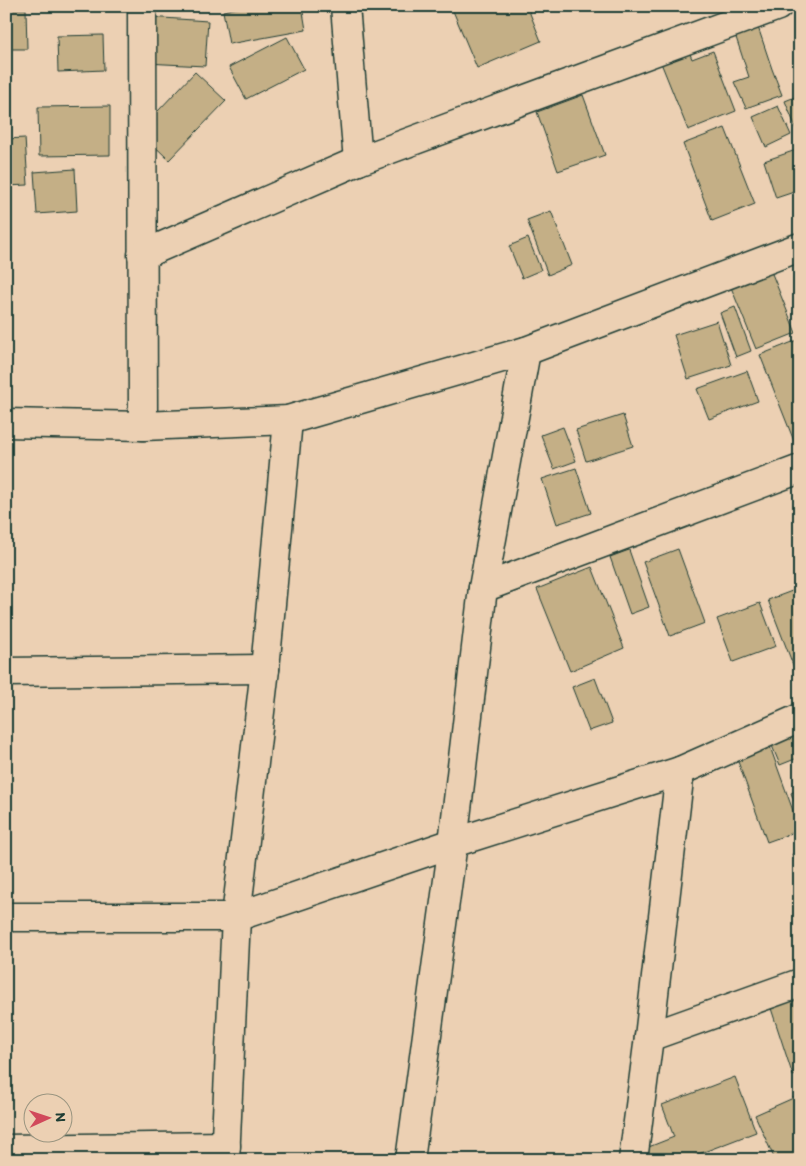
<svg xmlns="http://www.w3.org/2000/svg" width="806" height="1166" font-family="Itim,sans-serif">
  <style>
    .building { fill: #c4af86; stroke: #1f3d34 }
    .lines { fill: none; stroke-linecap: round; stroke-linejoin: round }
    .minor-casing { stroke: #1f3d34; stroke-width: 31 }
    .minor { stroke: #ecd0b3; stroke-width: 28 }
  </style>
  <rect width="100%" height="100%" fill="#ecd0b3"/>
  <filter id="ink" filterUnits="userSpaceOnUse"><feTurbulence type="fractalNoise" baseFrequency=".02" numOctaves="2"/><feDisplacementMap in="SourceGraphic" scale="10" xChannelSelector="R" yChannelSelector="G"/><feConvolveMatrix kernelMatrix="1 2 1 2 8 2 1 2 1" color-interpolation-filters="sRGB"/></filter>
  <g filter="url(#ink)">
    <g class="building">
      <polygon points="248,6 302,6 306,30 229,44 223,11"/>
      <polygon points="451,6 527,6 541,41 477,68"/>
      <polygon points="738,6 751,6 772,69 782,95 746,108 734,82 749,77 727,10"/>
      <polygon points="6,9 26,9 27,49 6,49"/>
      <polygon points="148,17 208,21 205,66 145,63"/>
      <polygon points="681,31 692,59 713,51 736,111 688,130 653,43"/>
      <polygon points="103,35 104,70 58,72 57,36"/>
      <polygon points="287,37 304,69 246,99 229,67"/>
      <polygon points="195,72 226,101 169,160 139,131"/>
      <polygon points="583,95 605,155 558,171 537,112"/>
      <polygon points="800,95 800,138 785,101"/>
      <polygon points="110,106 110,155 39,156 38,107"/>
      <polygon points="778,106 791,135 766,147 753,117"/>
      <polygon points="725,128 755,204 712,221 683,144"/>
      <polygon points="25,138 28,185 6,186 6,139"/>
      <polygon points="796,150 800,161 800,190 776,198 764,161"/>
      <polygon points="75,169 77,211 37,214 34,172"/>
      <polygon points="551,211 572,265 548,275 527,220"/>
      <polygon points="528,238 541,270 522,278 509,246"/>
      <polygon points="764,254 796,333 756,349 724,270"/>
      <polygon points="735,307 751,351 736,357 720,313"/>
      <polygon points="717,321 731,365 688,379 674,335"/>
      <polygon points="800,339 800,445 796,446 760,355"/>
      <polygon points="747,371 758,401 709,419 697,389"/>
      <polygon points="623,415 633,446 586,461 576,430"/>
      <polygon points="563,427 576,461 554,469 541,435"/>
      <polygon points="576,468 591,513 557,524 542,479"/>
      <polygon points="678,549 705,623 670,636 643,562"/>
      <polygon points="629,550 649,607 630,614 610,557"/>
      <polygon points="592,567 624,648 570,671 537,589"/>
      <polygon points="800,588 800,683 768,600"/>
      <polygon points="760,603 776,646 733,662 717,619"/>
      <polygon points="595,678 612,723 589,731 572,687"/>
      <polygon points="800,723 800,757 780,765 768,736"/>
      <polygon points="769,744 800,830 767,842 736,756"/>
      <polygon points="800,789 800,817 791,793"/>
      <polygon points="800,851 800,875 792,854"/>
      <polygon points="800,987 800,1074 793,1076 767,996"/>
      <polygon points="735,1077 756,1132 683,1160 645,1160 641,1150 674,1137 662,1105"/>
      <polygon points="800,1095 800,1160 775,1160 755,1115"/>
    </g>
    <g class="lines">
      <defs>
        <g id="minor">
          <polyline points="142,6 143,426"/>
          <polyline points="345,6 358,161"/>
          <polyline points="142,255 358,161 778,6"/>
          <polyline points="6,423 143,426 288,420 526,351 800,247"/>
          <polyline points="483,588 800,469"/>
          <polyline points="6,672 265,669"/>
          <polyline points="6,917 236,917 453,843 680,771 800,718"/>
          <polyline points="649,1037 800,983"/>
          <polyline points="6,1149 226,1146"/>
          <polyline points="225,1160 236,917 265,669 288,420"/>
          <polyline points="410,1160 453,843 483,588 526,351"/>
          <polyline points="633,1160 649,1037 680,771"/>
        </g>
      </defs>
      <use href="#minor" class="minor-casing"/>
      <use href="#minor" class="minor"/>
    </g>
  </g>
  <rect width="806" height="1166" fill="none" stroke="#ecd0b3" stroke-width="25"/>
  <rect x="12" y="12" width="781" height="1141" fill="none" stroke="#1f3d34" stroke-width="2" filter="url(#ink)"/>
  <g transform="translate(48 1118) rotate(87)"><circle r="24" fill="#ecd0b3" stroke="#9a9580"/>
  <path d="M0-4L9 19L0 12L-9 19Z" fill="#d1495b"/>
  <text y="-8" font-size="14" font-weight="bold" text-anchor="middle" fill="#1f3d34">N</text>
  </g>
</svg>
